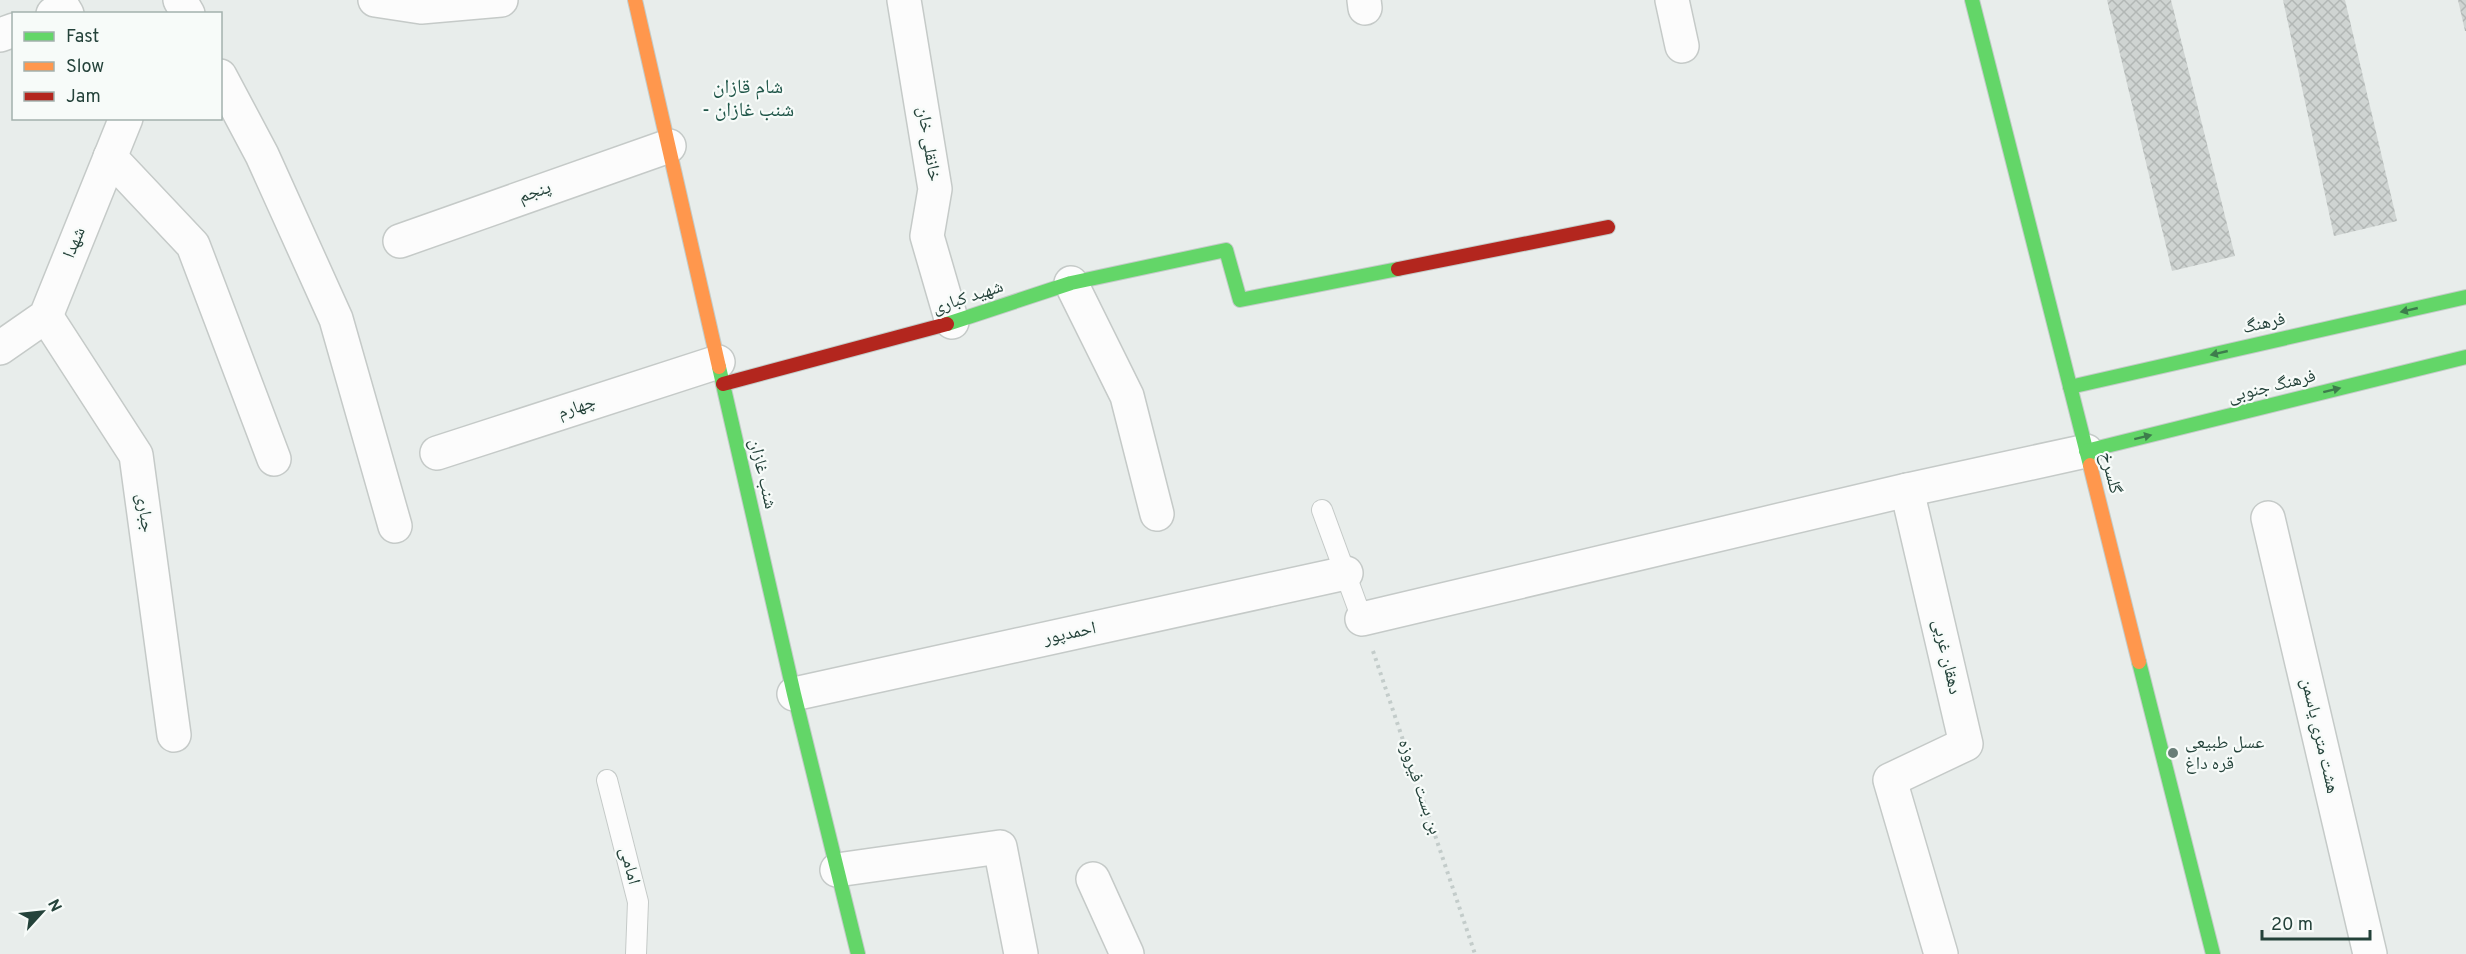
<svg xmlns="http://www.w3.org/2000/svg" width="2466" height="954" font-family="Overpass,'Noto Naskh Arabic',sans-serif">
  <style>
    .building { fill: url(#building-cross-hatch) }
    .lines { fill: none; stroke-linecap: round; stroke-linejoin: round }
    .lane-casing { stroke: #c5cac8; stroke-width: 22 }
    .street-casing { stroke: #c5cac8; stroke-width: 36 }
    .fast-casing { stroke: #c3cbc8; stroke-width: 16 }
    .slow-casing { stroke: #c3cbc8; stroke-width: 16 }
    .jam-casing { stroke: #c3cbc8; stroke-width: 16 }
    .path { stroke: #c3ccca; stroke-width: 4; stroke-dasharray: 3 4.5; stroke-linecap: butt }
    .lane { stroke: #fcfcfc; stroke-width: 20 }
    .street { stroke: #fcfcfc; stroke-width: 33 }
    .fast { stroke: #63d668; stroke-width: 14 }
    .slow { stroke: #ff974d; stroke-width: 14 }
    .jam { stroke: #b3261e; stroke-width: 14 }
    .oneway { fill: #3d7d4c }
    .poi-dot { fill: #697e78; stroke: #f7fbf9; stroke-width: 2 }
    .labels { text-anchor: middle; dominant-baseline: central; stroke-width: 4.5; stroke-linejoin: round; paint-order: stroke }
    .street-label { font-size: 18px; fill: #24423a; stroke: #f7fbf9 }
    .poi-label { font-size: 18px; fill: #24423a; stroke: #f7fbf9; text-anchor: start }
    .neighbourhood-label { font-size: 20px; fill: #1f5548; stroke: #f7fbf9 }
  </style>
  <defs>
    <pattern id="building-cross-hatch" width="8" height="8" patternUnits="userSpaceOnUse" patternTransform="scale(1.5)"><rect width="8" height="8" fill="#cfd4d2"/><path d="M0 0l8 8M0 8l8-8" fill="none" stroke="#b2b7b5"/></pattern>
  </defs>
  <rect width="100%" height="100%" fill="#e8edeb"/>
  <g class="building">
    <polygon points="2107,0 2171,0 2235,256 2172,271"/>
    <polygon points="2283,0 2345,0 2397,221 2334,236"/>
    <polygon points="2458,0 2466,0 2466,31 2465,31"/>
  </g>
  <g class="lines">
    <defs>
      <g id="lane">
        <polyline points="1322,510 1362,619"/>
        <polyline points="607,780 638,902 636,954"/>
      </g>
      <g id="street">
        <polyline points="180,0 188,14"/>
        <polyline points="375,0 421,7 501,0"/>
        <polyline points="904,0 935,189 927,236 952,322"/>
        <polyline points="1364,0 1365,8"/>
        <polyline points="1672,0 1682,46"/>
        <polyline points="53,14 64,9 67,14"/>
        <polyline points="0,35 14,30"/>
        <polyline points="220,76 262,155 336,319 395,526"/>
        <polyline points="110,157 193,245 274,459"/>
        <polyline points="400,241 669,146"/>
        <polyline points="1071,283 1127,396 1157,514"/>
        <polyline points="46,316 136,455 174,735"/>
        <polyline points="0,348 46,316 126,118"/>
        <polyline points="437,453 718,362"/>
        <polyline points="2268,518 2370,954"/>
        <polyline points="1362,619 1907,490"/>
        <polyline points="794,694 1346,573"/>
        <polyline points="837,870 1000,847 1021,954"/>
        <polyline points="1093,879 1127,954"/>
        <polyline points="1941,954 1890,780 1966,744 1907,490 2086,451"/>
      </g>
      <g id="fast">
        <polyline points="1972,0 2090,465"/>
        <polyline points="947,324 1071,283 1226,250 1240,300 1398,269"/>
        <polyline points="719,367 794,694 858,954"/>
        <polyline points="2070,387 2466,297"/>
        <polyline points="2086,451 2466,357"/>
        <polyline points="2139,662 2213,954"/>
      </g>
      <g id="slow">
        <polyline points="635,0 719,367"/>
        <polyline points="2090,465 2139,662"/>
      </g>
      <g id="jam">
        <polyline points="1398,269 1608,227"/>
        <polyline points="723,384 947,324"/>
      </g>
    </defs>
    <use href="#lane" class="lane-casing"/>
    <use href="#street" class="street-casing"/>
    <use href="#fast" class="fast-casing"/>
    <use href="#slow" class="slow-casing"/>
    <use href="#jam" class="jam-casing"/>
    <polyline class="path" points="1373,651 1475,954"/>
    <use href="#lane" class="lane"/>
    <use href="#street" class="street"/>
    <use href="#fast" class="fast"/>
    <use href="#slow" class="slow"/>
    <use href="#jam" class="jam"/>
  </g>
  <defs><path id="oneway-solid" d="M-6-.8H1V-3.2L6.5 0L1 3.2V.8H-6Z" transform="scale(1.5)"/></defs>
  <g class="oneway">
    <use href="#oneway-solid" transform="translate(2409 310) rotate(167)"/>
    <use href="#oneway-solid" transform="translate(2219 353) rotate(167)"/>
    <use href="#oneway-solid" transform="translate(2332 390) rotate(-14)"/>
    <use href="#oneway-solid" transform="translate(2143 437) rotate(-14)"/>
  </g>
  <circle class="poi-dot" cx="2173" cy="753" r="6"/>
  <g class="labels">
    <g class="street-label">
      <text transform="translate(928 144) rotate(81)">خانقلی خان</text>
      <text transform="translate(535 193) rotate(-20)">پنجم</text>
      <text transform="translate(75 243) rotate(-68)">شهدا</text>
      <text transform="translate(968 298) rotate(-18)">شهید کباری</text>
      <text transform="translate(2264 324) rotate(-13)">فرهنگ</text>
      <text transform="translate(2272 387) rotate(-14)">فرهنگ جنوبی</text>
      <text transform="translate(577 408) rotate(-18)">چهارم</text>
      <text transform="translate(2110 473) rotate(76)">گلسرخ</text>
      <text transform="translate(762 474) rotate(77)">شنب غازان</text>
      <text transform="translate(144 513) rotate(82)">جباری</text>
      <text transform="translate(1070 634) rotate(-12)">احمدپور</text>
      <text transform="translate(1946 657) rotate(77)">دهقان غربی</text>
      <text transform="translate(2319 736) rotate(77)">هشت متری یاسمن</text>
      <text transform="translate(1419 787) rotate(71)">بن بست فیروزه</text>
      <text transform="translate(629 866) rotate(76)">امامی</text>
    </g>
    <g class="poi-label">
      <text x="2185" y="743">عسل طبیعی<tspan x="2185" dy="21">قره داغ</tspan></text>
    </g>
    <g class="neighbourhood-label">
      <text x="748" y="88">شام قازان<tspan x="748" dy="23">- شنب غازان</tspan></text>
    </g>
  </g>
  <rect x="12" y="12" width="210" height="108" fill="#f7fbf9" stroke="#a3b1ad" stroke-width="1.5"/>
  <rect x="24" y="32" width="30" height="9" fill="#63d668" stroke="#a3b1ad" stroke-width="1.5"/>
  <text x="66" y="42" font-size="18" fill="#24423a">Fast</text>
  <rect x="24" y="62" width="30" height="9" fill="#ff974d" stroke="#a3b1ad" stroke-width="1.5"/>
  <text x="66" y="72" font-size="18" fill="#24423a">Slow</text>
  <rect x="24" y="92" width="30" height="9" fill="#b3261e" stroke="#a3b1ad" stroke-width="1.5"/>
  <text x="66" y="102" font-size="18" fill="#24423a">Jam</text>
  <g transform="translate(42 912) rotate(63)" stroke="#f7fbf9" stroke-width="4.5" paint-order="stroke">
  <path d="M0-4.5L10 22L0 15L-10 22Z" fill="#24423a"/>
  <text y="-9" font-size="16" font-weight="bold" text-anchor="middle" fill="#24423a">N</text>
  </g>
  <path d="M2262 930v9h108v-9" fill="none" stroke="#24423a" stroke-width="3"/>
  <text x="2271" y="930" font-size="18" fill="#24423a" stroke="#f7fbf9" stroke-width="4.5" paint-order="stroke">20 m</text>
</svg>
